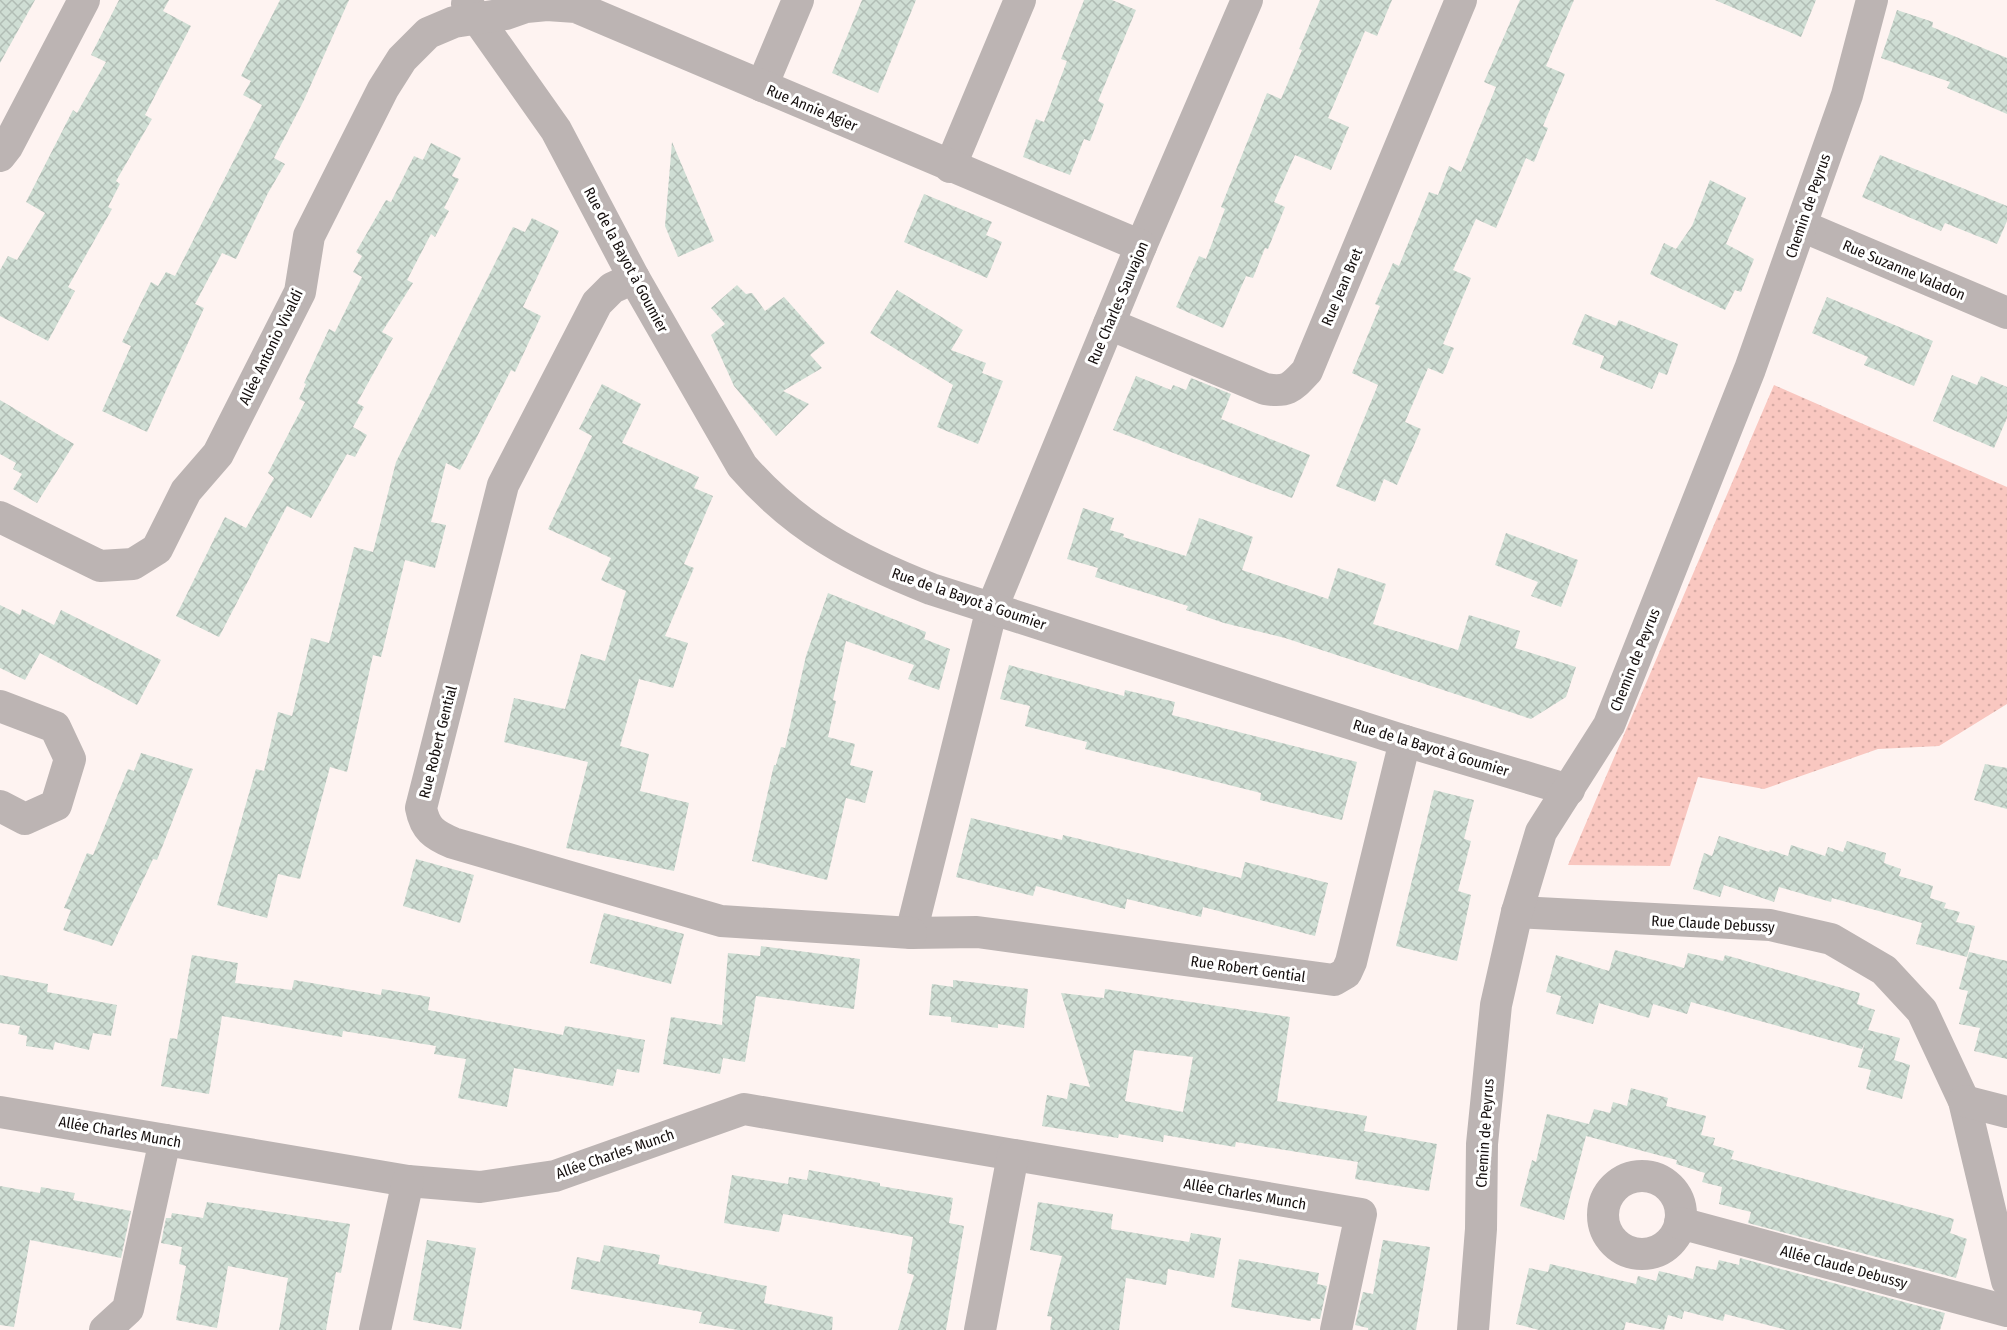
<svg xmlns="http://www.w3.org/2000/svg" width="2007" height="1330" font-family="'Fira Sans Condensed',sans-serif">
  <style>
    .park { fill: url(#park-dots) }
    .building { fill: url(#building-cross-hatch); fill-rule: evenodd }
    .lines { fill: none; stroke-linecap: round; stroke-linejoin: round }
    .minor { stroke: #bcb4b3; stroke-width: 32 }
    .labels { text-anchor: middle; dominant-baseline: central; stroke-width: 6; stroke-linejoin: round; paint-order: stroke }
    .street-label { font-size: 15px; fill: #140e0d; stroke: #fff }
  </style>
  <defs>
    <pattern id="park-dots" width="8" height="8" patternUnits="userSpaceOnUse" patternTransform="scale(1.5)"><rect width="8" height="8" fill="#f9c7c0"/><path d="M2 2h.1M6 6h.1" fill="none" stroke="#d5aaa4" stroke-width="1.8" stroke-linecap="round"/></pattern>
    <pattern id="building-cross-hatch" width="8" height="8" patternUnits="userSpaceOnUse" patternTransform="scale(1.5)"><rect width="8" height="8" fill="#cfded4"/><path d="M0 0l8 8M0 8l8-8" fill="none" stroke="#b1bdb5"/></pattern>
  </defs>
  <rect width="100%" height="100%" fill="#fef3f1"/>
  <polygon class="park" points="1774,385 2007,487 2007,704 1939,746 1878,749 1764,789 1698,777 1670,866 1568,865"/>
  <g class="building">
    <polygon points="0,0 35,0 0,63"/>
    <polygon points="119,0 169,0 163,11 191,26 145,115 152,119 116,181 120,184 108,207 112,209 68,287 75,291 48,341 0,316 0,270 8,256 17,260 45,213 26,202 73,110 77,113 106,62 91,55"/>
    <polygon points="280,0 349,0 304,100 274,158 285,164 268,193 236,259 222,253 195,304 204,308 147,432 102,411 131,346 122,342 151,282 158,286 166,272 175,276 262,105 243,95 251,81 241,76"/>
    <polygon points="862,0 916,0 878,93 832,73"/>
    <polygon points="1084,0 1112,0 1136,10 1098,101 1104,104 1090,141 1084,139 1070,175 1023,157 1036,119 1044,122 1067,61 1061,59"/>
    <polygon points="1320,0 1392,0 1377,36 1365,31 1328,118 1349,127 1331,170 1295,155 1274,202 1285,207 1268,249 1265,248 1253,278 1246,276 1223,328 1176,307 1199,256 1206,259 1225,209 1221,207 1267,93 1281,99 1302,50 1299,49"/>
    <polygon points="1520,0 1574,0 1546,66 1565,74 1543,126 1548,128 1534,162 1526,158 1496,228 1476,219 1453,270 1471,278 1443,344 1454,348 1443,374 1428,368 1405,422 1421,429 1397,485 1384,479 1375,502 1336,486 1378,385 1352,373 1380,306 1375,304 1393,263 1399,266 1429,192 1438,195 1449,166 1461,172 1496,87 1484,82"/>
    <polygon points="1715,0 1816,0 1801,37"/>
    <polygon points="1897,10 1933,22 1932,27 2007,58 2007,114 1947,88 1950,82 1881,58"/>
    <polygon points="672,142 714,241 678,257 665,226"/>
    <polygon points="431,143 461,158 452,176 459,179 444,208 449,211 435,237 431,234 407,280 413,283 382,332 393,338 357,403 364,407 353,427 367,435 355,457 347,454 311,518 287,506 219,637 176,616 225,517 246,528 274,478 268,473 305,402 299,399 306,384 304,383 329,329 335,332 362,277 353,272 362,256 356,252 386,200 391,202 414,156 423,160"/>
    <polygon points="1880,155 2007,206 2007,221 1997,244 1945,223 1941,231 1862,197"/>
    <polygon points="1710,180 1746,198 1726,244 1754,259 1741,292 1735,290 1725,310 1650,274 1664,243 1676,249 1692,226"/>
    <polygon points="924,194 992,222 986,235 1002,242 987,278 904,242"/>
    <polygon points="532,218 559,231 523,307 541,316 515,372 511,370 460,470 446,463 431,522 446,525 435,568 405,560 381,657 373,655 347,772 330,767 300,879 278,874 267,918 217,905 256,769 264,771 278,712 292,716 311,638 329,643 354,547 373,552 396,462 513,227 525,232"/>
    <polygon points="737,285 746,294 752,293 765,311 784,297 825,343 810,355 822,368 783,391 809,404 776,436 734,386 711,335 725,324 711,308"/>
    <polygon points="897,290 963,330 951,350 986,363 982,373 1003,381 978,444 937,427 953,385 870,333"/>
    <polygon points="1827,297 1933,341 1914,386 1864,365 1868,357 1812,333"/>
    <polygon points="1585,314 1616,326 1619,320 1678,344 1667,375 1659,372 1652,389 1600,368 1604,356 1572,344"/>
    <polygon points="1952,375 1977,385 1981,376 2007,387 2007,418 1994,448 1933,421"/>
    <polygon points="1136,376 1171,390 1173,385 1186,390 1191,378 1231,394 1221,419 1310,455 1292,498 1113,430"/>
    <polygon points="602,384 641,404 622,443 699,477 694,488 713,496 684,564 694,568 665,636 688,643 673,688 639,679 620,746 649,754 640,791 689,803 674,871 566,848 588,762 504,742 514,698 565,709 581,654 605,661 626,591 601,580 611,558 548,529 592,436 579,429"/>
    <polygon points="0,400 74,444 37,503 13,489 22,474 13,469 16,463 0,454"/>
    <polygon points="1083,508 1114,518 1110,530 1124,534 1123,537 1186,556 1199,518 1253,537 1242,570 1328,599 1338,568 1386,584 1373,624 1458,650 1469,615 1520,631 1515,648 1576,667 1566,697 1531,719 1285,638 1224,623 1186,610 1188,606 1095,577 1098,568 1067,559"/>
    <polygon points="1506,533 1578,560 1561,607 1531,596 1538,582 1495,565"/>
    <polygon points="828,593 926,632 924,639 950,649 939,690 908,679 914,665 846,641 833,700 836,701 828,737 855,744 850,765 873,771 865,803 846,798 827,880 752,861 774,765 776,765 781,747 785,748 806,656"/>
    <polygon points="0,605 20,615 22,609 54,625 61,610 161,660 137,705 40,653 25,680 0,668"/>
    <polygon points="1009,665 1124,696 1125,690 1175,702 1172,715 1357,762 1342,820 1260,800 1261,793 1085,749 1087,742 1025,726 1030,706 1000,699"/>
    <polygon points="141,753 193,769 157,860 153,859 112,946 63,930 71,910 64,908 87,853 93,855 128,769 134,771"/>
    <polygon points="1985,764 2007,768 2007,809 1974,800"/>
    <polygon points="1434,790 1474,800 1464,839 1471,841 1458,891 1471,895 1457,961 1396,946"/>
    <polygon points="971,818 1062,840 1063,835 1241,878 1245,862 1328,883 1315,936 1203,907 1201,917 1127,899 1125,909 1036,886 1033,896 956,877"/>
    <polygon points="1719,836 1769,852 1770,850 1788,856 1791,845 1825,856 1828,847 1843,852 1847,841 1886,853 1884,863 1901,869 1899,876 1933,886 1930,898 1946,903 1944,908 1960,912 1956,922 1975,926 1967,957 1916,944 1922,923 1832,898 1831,902 1779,887 1774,902 1724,885 1720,897 1693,889 1704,853 1712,856"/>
    <polygon points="416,859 474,875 460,923 403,906"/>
    <polygon points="604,913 684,934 671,984 590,963"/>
    <polygon points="761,946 860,959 854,1009 756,996 745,1062 723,1058 720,1074 663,1064 671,1017 722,1025 728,953 760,956"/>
    <polygon points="1615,950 1684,968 1688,953 1723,961 1725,955 1860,993 1857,1004 1875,1010 1868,1030 1900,1038 1894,1060 1910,1065 1902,1099 1866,1089 1871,1070 1858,1067 1865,1042 1862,1049 1691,1002 1687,1014 1653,1004 1649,1018 1599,1003 1593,1024 1556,1014 1561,996 1546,992 1556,955 1609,971"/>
    <polygon points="1969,952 2007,961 2007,1059 1974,1051 1980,1028 1959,1024 1968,991 1959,989"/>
    <polygon points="192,955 238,963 235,983 292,990 294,980 381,995 382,989 430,997 428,1010 563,1035 565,1026 645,1040 639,1073 617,1069 613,1086 514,1068 507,1107 458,1098 466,1059 434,1054 436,1046 343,1031 342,1037 222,1016 209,1094 161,1086 170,1038 177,1039"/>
    <polygon points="0,975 48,984 47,992 117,1005 111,1036 93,1033 89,1050 55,1042 53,1050 26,1046 27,1036 18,1034 20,1026 0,1023"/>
    <polygon points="953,980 1028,989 1024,1028 998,1024 998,1028 951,1022 951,1017 929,1015 932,984 953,987"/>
    <path d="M1105 989 1290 1017 1277 1101 1367 1116 1364 1131 1437 1144 1429 1191 1355 1179 1358 1162 1236 1142 1235 1147 1164 1135 1163 1142 1119 1134 1118 1138 1042 1126 1047 1095 1067 1099 1070 1083 1090 1087 1061 993 1104 998ZM1134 1050 1193 1057 1183 1112 1125 1101Z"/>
    <polygon points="1631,1088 1668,1098 1666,1106 1706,1116 1701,1135 1715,1138 1713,1145 1734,1151 1731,1159 1954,1219 1950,1233 1967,1239 1956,1278 1748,1223 1751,1212 1719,1204 1722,1187 1702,1182 1705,1173 1676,1164 1677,1160 1586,1136 1564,1220 1520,1206 1532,1160 1536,1162 1547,1114 1589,1124 1594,1109 1610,1113 1613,1102 1627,1106"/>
    <polygon points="809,1170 880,1183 880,1186 953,1198 949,1223 964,1226 946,1330 898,1330 914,1275 907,1273 913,1237 783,1214 779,1232 724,1223 732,1175 788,1184 789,1177 807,1180"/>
    <polygon points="0,1186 40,1193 41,1187 75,1193 73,1200 131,1211 121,1258 30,1240 14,1327 0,1325"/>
    <polygon points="207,1202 350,1224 341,1273 336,1272 326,1330 279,1330 288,1278 228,1266 217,1328 176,1320 186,1266 179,1264 182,1247 161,1243 166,1218 171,1218 172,1213 203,1218"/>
    <polygon points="1038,1202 1113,1214 1111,1229 1189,1242 1191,1233 1221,1238 1214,1278 1168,1269 1166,1285 1126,1278 1119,1330 1050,1330 1052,1317 1047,1316 1062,1256 1030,1250"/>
    <polygon points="427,1240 476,1248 461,1329 413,1320"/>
    <polygon points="1383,1240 1430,1247 1416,1330 1368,1330 1368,1328 1355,1325 1363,1292 1373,1294"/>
    <polygon points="604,1245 660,1255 658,1264 767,1286 764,1303 833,1317 832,1330 738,1330 699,1323 702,1312 571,1289 577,1257 600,1262"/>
    <polygon points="1740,1258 1945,1313 1940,1330 1787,1330 1725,1314 1723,1321 1684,1311 1682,1319 1668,1315 1664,1330 1626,1322 1624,1330 1539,1330 1516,1324 1529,1268 1548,1272 1550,1264 1636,1284 1638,1276 1656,1281 1659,1271 1693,1279 1696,1266 1716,1270 1719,1260 1739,1265"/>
    <polygon points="1239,1259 1319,1273 1317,1284 1327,1286 1320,1319 1311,1318 1311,1321 1231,1307"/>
  </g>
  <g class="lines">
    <g class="minor">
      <polyline points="1247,0 1141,246 992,608 911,933 977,932 1334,980 1346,973 1351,962 1405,741"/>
      <path d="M467 4 556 130 634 278 742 466C797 529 855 559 931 589L1405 741 1569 790"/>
      <polyline points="762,86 798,0"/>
      <polyline points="0,156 7,147 84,0"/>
      <polyline points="950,167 1020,0"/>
      <polyline points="1802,226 2007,313"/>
      <path d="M634 278 612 288 597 303 503 485 421 808C425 829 434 835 453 843L721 921 911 933"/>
      <path d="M1109 324 1265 389C1288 393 1292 387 1307 371L1461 0"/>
      <polyline points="0,517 100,566 133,564 157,549 186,491 218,454 300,292 309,236 383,89 402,59 428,33 454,22 506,14 526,7 547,5 576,7 1141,246"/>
      <polyline points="0,706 55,727 70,759 56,805 25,819 0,806"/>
      <polyline points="1517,912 1770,925 1831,939 1884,970 1922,1011 1964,1101 2007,1281"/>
      <polyline points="1964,1101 2007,1112"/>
      <polyline points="0,1112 408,1181 480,1187 555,1176 744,1109 1361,1214 1336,1330"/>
      <circle cx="1642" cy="1215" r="39"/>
      <polyline points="1680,1223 2007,1311"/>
      <polyline points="105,1330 128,1309 165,1140"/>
      <polyline points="375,1330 408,1181"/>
      <polyline points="980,1330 1013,1155"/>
      <polyline points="1473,1330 1481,1229 1482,1144 1496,1005 1517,912 1541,832 1609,725 1750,369 1847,95 1872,0"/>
    </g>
  </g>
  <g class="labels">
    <g class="street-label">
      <text transform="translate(812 108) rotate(23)">Rue Annie Agier</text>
      <text transform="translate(1808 206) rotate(-71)">Chemin de Peyrus</text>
      <text transform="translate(626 260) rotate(62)">Rue de la Bayot à Goumier</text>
      <text transform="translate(1904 270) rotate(23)">Rue Suzanne Valadon</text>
      <text transform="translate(1342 287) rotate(-67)">Rue Jean Bret</text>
      <text transform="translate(1118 303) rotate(-67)">Rue Charles Sauvajon</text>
      <text transform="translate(271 347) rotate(-64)">Allée Antonio Vivaldi</text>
      <text transform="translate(969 599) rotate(19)">Rue de la Bayot à Goumier</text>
      <text transform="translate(1635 660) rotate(-68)">Chemin de Peyrus</text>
      <text transform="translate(438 742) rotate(-76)">Rue Robert Gential</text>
      <text transform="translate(1431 748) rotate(17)">Rue de la Bayot à Goumier</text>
      <text transform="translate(1713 924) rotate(3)">Rue Claude Debussy</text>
      <text transform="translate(1248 969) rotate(8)">Rue Robert Gential</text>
      <text transform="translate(120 1132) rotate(10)">Allée Charles Munch</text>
      <text transform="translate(1485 1133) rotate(-86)">Chemin de Peyrus</text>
      <text transform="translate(615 1154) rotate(-19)">Allée Charles Munch</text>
      <text transform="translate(1245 1194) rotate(10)">Allée Charles Munch</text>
      <text transform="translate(1844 1267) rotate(15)">Allée Claude Debussy</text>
    </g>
  </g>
</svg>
